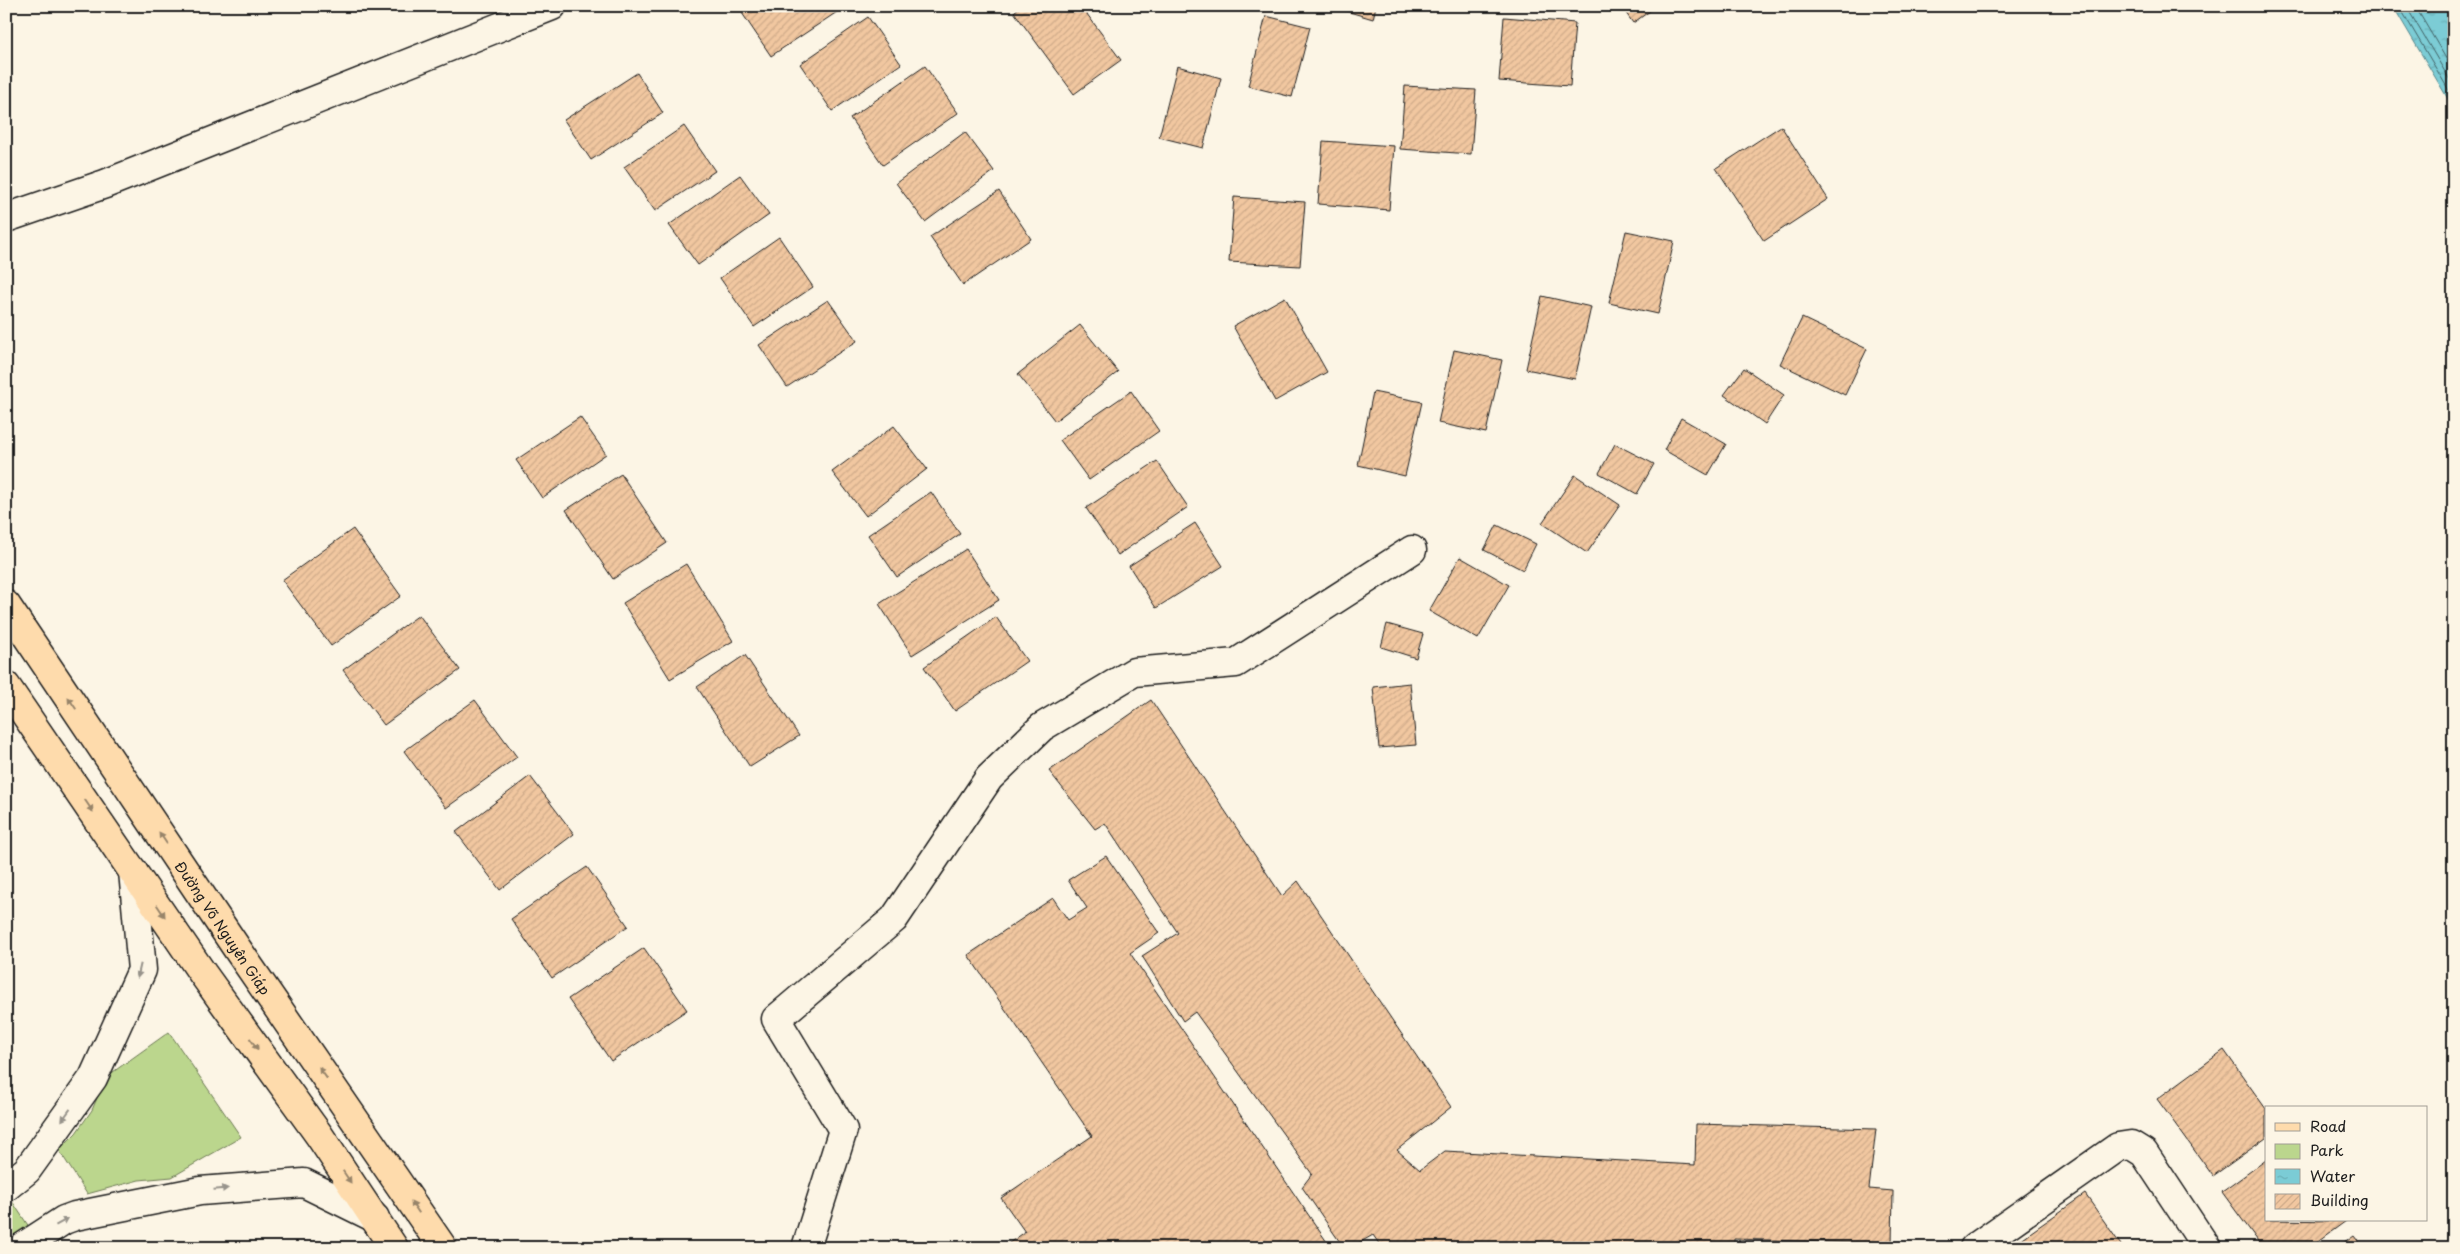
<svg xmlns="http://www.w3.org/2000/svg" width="2460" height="1254" font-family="'Playpen Sans',sans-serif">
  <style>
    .green { fill: #bbd68d; stroke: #6c7954 }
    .water { fill: url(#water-ripples); stroke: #55868b }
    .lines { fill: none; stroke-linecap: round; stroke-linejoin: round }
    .shore { stroke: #426266; stroke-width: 1 }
    .building { fill: url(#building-hatch); stroke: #1c1c1c }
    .minor-casing { stroke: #1c1c1c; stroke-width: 31 }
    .major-casing { stroke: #1c1c1c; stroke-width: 31 }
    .minor { stroke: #fcf5e5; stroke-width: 28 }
    .major { stroke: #fedbac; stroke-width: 28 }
    .oneway { fill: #98856b }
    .oneway2 { fill: #97938b }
    .labels { text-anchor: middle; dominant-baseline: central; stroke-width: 5; stroke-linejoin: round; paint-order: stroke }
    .street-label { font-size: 14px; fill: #1c1c1c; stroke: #fcf5e5 }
  </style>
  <defs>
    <pattern id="water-ripples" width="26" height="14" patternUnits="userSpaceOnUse" patternTransform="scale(1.25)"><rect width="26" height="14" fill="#7bccd5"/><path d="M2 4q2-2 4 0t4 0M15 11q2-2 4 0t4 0" fill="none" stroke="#6aafb6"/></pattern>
    <pattern id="building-hatch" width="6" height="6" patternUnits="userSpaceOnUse" patternTransform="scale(1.25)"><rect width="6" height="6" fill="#f1c7a0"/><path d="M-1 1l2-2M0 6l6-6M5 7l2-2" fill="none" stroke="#ceaa89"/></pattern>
  </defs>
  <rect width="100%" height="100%" fill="#fcf5e5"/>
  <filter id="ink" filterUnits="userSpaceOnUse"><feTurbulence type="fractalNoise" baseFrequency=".02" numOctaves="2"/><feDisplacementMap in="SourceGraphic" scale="10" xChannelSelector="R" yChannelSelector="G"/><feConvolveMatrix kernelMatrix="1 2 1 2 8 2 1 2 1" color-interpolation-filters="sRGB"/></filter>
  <g filter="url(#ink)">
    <g class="green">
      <polygon points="169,1032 241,1137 172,1177 139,1180 87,1194 59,1150 76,1133 92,1110 106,1077"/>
      <polygon points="6,1192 43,1248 6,1248"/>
    </g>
    <polygon class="water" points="2393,6 2454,6 2454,109"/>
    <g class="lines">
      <g class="shore">
        <polyline points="2399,6 2454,99"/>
        <polyline points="2406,6 2454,87"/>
        <polyline points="2415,6 2454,72"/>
      </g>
    </g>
    <g class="building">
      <polygon points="752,6 837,6 840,10 771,56 742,13"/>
      <polygon points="1021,6 1081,6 1121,60 1074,94 1014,12"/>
      <polygon points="1329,6 1376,6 1373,19"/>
      <polygon points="1621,6 1657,6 1633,23"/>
      <polygon points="1266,16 1310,27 1292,97 1248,86"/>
      <polygon points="868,17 901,64 832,111 800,64"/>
      <polygon points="1504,17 1575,23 1570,86 1499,81"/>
      <polygon points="925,66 958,113 883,165 850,118"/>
      <polygon points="1177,66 1221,78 1203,148 1159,137"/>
      <polygon points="637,73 663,113 591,160 564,120"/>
      <polygon points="1405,86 1476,90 1471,154 1400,149"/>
      <polygon points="684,126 715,171 655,211 624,167"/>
      <polygon points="1781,126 1828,199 1764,241 1716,168"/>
      <polygon points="965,132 994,171 925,222 896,183"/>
      <polygon points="1323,141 1394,146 1389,210 1318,204"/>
      <polygon points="740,175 769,215 698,265 669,225"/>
      <polygon points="999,191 1031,239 963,285 930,237"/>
      <polygon points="1234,197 1305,202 1300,266 1229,262"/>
      <polygon points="1626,231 1674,241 1658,314 1609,303"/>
      <polygon points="779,237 813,287 754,327 720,278"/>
      <polygon points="1542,296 1591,307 1575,379 1526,369"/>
      <polygon points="1285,297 1327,372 1275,401 1233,326"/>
      <polygon points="828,300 857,341 787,387 759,345"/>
      <polygon points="1802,318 1867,349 1845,395 1780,364"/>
      <polygon points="1080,325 1118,372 1055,421 1018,374"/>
      <polygon points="1454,350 1502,360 1486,433 1438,423"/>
      <polygon points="1744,368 1784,395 1765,424 1724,395"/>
      <polygon points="1131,391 1159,431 1089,480 1060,440"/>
      <polygon points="1373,392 1422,402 1405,476 1358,465"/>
      <polygon points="580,417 606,454 542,498 516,460"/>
      <polygon points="1681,418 1726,444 1708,475 1664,450"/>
      <polygon points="894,426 927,469 866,516 832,472"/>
      <polygon points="1615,444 1654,464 1637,494 1599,473"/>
      <polygon points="1157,461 1188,507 1118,555 1086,508"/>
      <polygon points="621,474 667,543 613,579 566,510"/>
      <polygon points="1575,475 1620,505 1587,553 1542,523"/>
      <polygon points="931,492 960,534 897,577 868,535"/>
      <polygon points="1195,523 1223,566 1156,608 1129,566"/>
      <polygon points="1497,525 1536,544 1523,570 1484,550"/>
      <polygon points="353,529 401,596 331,646 282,580"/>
      <polygon points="966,549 999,600 912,655 879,604"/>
      <polygon points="1460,557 1509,585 1478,639 1429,611"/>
      <polygon points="686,564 733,641 670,679 623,603"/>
      <polygon points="419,615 460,670 384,725 343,670"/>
      <polygon points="996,617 1027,661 955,711 924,667"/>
      <polygon points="1387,624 1423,634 1416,658 1381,647"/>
      <polygon points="745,655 799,736 750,767 697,687"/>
      <polygon points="1410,683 1416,745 1379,748 1373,687"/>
      <polygon points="475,700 517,757 446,808 404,751"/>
      <polygon points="1151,700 1282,896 1298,881 1451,1107 1397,1150 1420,1170 1445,1151 1695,1165 1696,1124 1876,1129 1869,1189 1893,1191 1892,1244 1734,1239 1734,1248 1382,1248 1373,1235 1350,1248 1344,1248 1302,1187 1312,1174 1195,1012 1183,1021 1142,956 1178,933 1105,823 1095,829 1049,771"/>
      <polygon points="530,776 574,834 500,890 456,832"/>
      <polygon points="1106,856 1159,933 1130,953 1331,1248 1002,1248 1025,1232 1001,1198 1092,1136 968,955 1053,898 1068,920 1087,908 1068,880"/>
      <polygon points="587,867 628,926 552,978 511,919"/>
      <polygon points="644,948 687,1010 611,1061 568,999"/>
      <polygon points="2224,1050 2266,1109 2266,1138 2213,1176 2157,1099"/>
      <polygon points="2266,1160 2266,1220 2346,1221 2309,1248 2263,1248 2222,1192"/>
      <polygon points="2085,1194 2123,1248 2025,1248 2020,1240"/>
      <polygon points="2354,1235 2364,1248 2336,1248"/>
    </g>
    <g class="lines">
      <defs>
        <g id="minor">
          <polyline points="6,218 105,184 552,6"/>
          <polyline points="6,1187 27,1170 93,1078 142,970 133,871"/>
          <polyline points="21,1248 64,1220 75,1216 200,1191 304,1183 375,1218"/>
          <polyline points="806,1248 843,1130 776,1019 894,919 989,778 1042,727 1134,672 1236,663 1412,550"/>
          <polyline points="1974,1248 2118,1147 2131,1145 2144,1153 2207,1248"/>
        </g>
        <g id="major">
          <path id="s1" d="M6 605 240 953 443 1248"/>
          <polyline points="6,686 203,974 319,1135 394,1248"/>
        </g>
      </defs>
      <use href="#minor" class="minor-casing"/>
      <use href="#major" class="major-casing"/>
      <use href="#minor" class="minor"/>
      <use href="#major" class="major"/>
    </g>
    <defs><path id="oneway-solid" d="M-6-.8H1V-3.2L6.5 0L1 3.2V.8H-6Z" transform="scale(1.25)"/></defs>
    <g class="oneway">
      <use href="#oneway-solid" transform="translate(72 703) rotate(-124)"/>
      <use href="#oneway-solid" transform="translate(89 806) rotate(56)"/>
      <use href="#oneway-solid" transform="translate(163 838) rotate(-124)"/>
      <use href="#oneway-solid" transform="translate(161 911) rotate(56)"/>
      <use href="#oneway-solid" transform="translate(254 1044) rotate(54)"/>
      <use href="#oneway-solid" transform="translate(323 1073) rotate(-125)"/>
      <use href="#oneway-solid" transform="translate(347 1177) rotate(56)"/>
      <use href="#oneway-solid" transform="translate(415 1207) rotate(-124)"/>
    </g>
    <g class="oneway2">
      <use href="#oneway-solid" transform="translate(139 971) rotate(103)"/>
      <use href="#oneway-solid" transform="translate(66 1115) rotate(126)"/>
      <use href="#oneway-solid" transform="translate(221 1189) rotate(-5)"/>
      <use href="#oneway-solid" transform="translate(62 1222) rotate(-29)"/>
    </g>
  </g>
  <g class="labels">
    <g class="street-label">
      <text stroke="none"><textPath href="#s1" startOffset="389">Đường Võ Nguyên Giáp</textPath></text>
    </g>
  </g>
  <rect width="2460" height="1254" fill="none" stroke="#fcf5e5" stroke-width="25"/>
  <rect x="12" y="12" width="2435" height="1229" fill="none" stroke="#1c1c1c" stroke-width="2" filter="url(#ink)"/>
  <rect x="2265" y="1106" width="162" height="115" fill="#fcf5e5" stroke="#a29e95"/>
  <rect x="2275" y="1123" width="25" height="8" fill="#fedbac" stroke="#a29e95"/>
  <text x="2310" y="1132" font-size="15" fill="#1c1c1c">Road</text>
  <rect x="2275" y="1144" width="25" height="15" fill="#bbd68d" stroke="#a29e95"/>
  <text x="2310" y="1156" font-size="15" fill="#1c1c1c">Park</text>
  <rect x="2275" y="1169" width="25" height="15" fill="url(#water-ripples)" stroke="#a29e95"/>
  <text x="2310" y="1182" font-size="15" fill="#1c1c1c">Water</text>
  <rect x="2275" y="1194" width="25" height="15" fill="url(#building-hatch)" stroke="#a29e95"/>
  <text x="2310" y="1206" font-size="15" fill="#1c1c1c">Building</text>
</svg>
